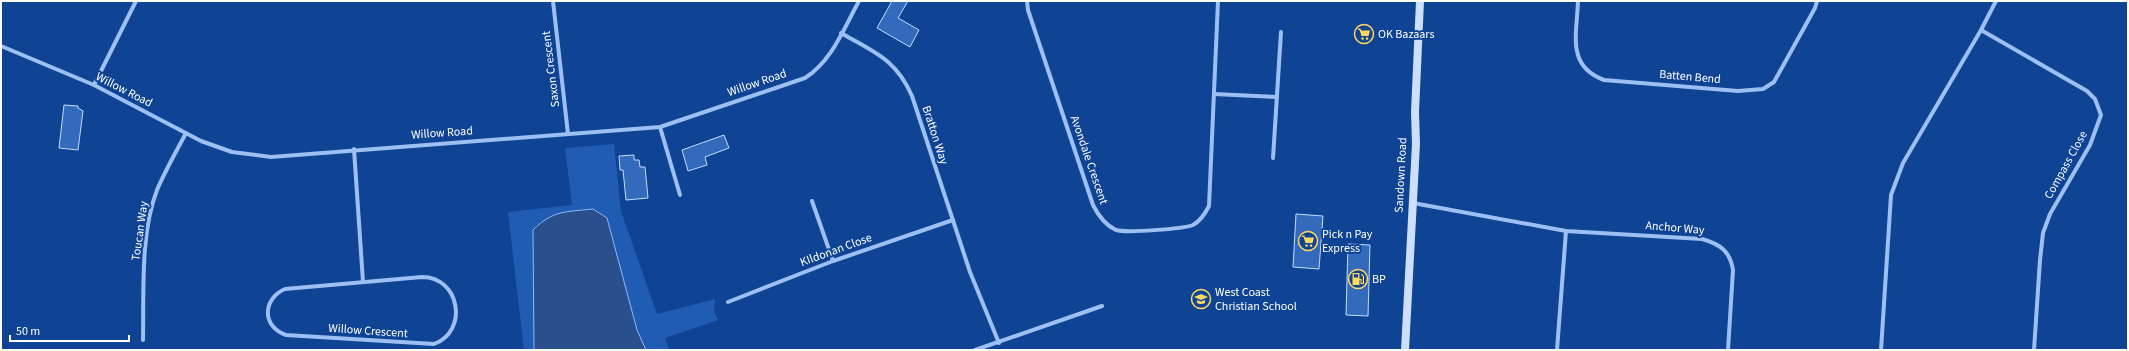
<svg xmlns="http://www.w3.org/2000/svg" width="2129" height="351" font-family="'Source Sans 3',sans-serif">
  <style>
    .green { fill: #215cb4 }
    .water { fill: #294f8c; stroke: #8ebaf8 }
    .building { fill: #336abc; stroke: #c5dcfe }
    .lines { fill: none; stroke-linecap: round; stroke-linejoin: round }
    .street { stroke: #9dc0f4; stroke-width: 4 }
    .secondary { stroke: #ccdffd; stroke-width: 8 }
    .labels { text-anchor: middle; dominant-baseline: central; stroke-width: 4; stroke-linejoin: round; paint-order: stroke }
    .poi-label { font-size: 12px; fill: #fff; stroke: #0f4394; text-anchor: start }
    .street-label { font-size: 12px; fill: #fff; stroke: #0f4394 }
  </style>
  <rect width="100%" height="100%" fill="#0f4394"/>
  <polygon class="green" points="614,144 621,211 657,314 715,299 714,311 718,320 665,338 669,350 524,350 508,212 572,205 565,148"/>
  <path class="water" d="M593 209 607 218 637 330 646 350H534L533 230C553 210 566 212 593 209Z"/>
  <g class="building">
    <polygon points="892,1 908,1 898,18 919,30 910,47 877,28"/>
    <polygon points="64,105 78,106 78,108 83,111 78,150 59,148"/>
    <polygon points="724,135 729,148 705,157 707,165 688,171 682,150"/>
    <polygon points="634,155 634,160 639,160 640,167 645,167 648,198 626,200 623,170 620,170 619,156"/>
    <polygon points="1296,214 1323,216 1319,269 1293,267"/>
    <polygon points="1348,244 1370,245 1368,316 1346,315"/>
  </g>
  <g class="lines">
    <g class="street">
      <polyline points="553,1 568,134"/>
      <path d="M1027 1 1028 10 1093 205C1098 215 1105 225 1116 230 1126 233 1183 229 1193 225 1200 221 1205 214 1209 206L1218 1"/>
      <path d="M1578 1C1577 34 1566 66 1604 80L1738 91 1763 89 1774 82 1815 8 1817 1"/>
      <polyline points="1981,30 2087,91 2095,99 2101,115 2090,145 2050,214 2043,233 2040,260 2034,350"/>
      <path d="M841 33C874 52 896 59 912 96L970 272 999 343"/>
      <path d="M1 46 94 85 201 141 232 152 271 157 660 127 805 78C832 61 844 28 859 1"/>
      <polyline points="94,85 136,1"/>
      <polyline points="1214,94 1277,97"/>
      <polyline points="660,127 680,195"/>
      <polyline points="354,149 363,282"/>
      <polyline points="1273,158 1281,32"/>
      <polyline points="812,201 833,261"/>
      <path d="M1413 203 1566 231 1702 239C1720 244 1730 251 1733 270L1728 350"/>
      <path d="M422 277C460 277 469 331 434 344L286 335C262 327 262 299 285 289Z"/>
      <polyline points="728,302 833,261 953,220"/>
      <path d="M143 340C144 293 140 234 157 190 165 171 176 152 186 133"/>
      <polyline points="975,350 1102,306"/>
      <polyline points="1557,350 1566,231"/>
      <polyline points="1881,350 1891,195 1903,163 1981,30 1996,1"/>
    </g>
    <polyline class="secondary" points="1405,350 1416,144 1415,112 1420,1"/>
  </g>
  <defs>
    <symbol id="supermarket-ring" viewBox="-11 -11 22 22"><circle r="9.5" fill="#0f4394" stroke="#ffd960" stroke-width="1.5"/><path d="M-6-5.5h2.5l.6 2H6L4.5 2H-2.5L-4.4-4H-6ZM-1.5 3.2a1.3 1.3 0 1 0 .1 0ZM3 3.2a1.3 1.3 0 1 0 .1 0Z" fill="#ffd960"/></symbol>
    <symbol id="fuel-ring" viewBox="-11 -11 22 22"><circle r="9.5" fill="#0f4394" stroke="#ffd960" stroke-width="1.5"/><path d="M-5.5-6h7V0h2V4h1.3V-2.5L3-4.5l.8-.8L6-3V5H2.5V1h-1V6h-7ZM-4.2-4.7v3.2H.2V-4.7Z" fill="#ffd960"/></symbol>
    <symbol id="school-ring" viewBox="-11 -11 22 22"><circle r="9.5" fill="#0f4394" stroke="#ffd960" stroke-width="1.5"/><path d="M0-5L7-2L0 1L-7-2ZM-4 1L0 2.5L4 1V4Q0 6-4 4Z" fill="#ffd960"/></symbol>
  </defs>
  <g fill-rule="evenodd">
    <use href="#supermarket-ring" x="1353" y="23" width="22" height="22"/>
    <use href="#supermarket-ring" x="1297" y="230" width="22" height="22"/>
    <use href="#fuel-ring" x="1347" y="268" width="22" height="22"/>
    <use href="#school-ring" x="1190" y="288" width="22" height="22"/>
  </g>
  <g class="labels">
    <g class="poi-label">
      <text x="1378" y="34">OK Bazaars</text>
      <text x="1322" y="234">Pick n Pay<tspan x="1322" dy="14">Express</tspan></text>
      <text x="1372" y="279">BP</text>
      <text x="1215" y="292">West Coast<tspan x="1215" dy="14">Christian School</tspan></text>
    </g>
    <g class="street-label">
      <text transform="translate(551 69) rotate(-97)">Saxon Crescent</text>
      <text transform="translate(1690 77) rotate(5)">Batten Bend</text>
      <text transform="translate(757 83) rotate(-19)">Willow Road</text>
      <text transform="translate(124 90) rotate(27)">Willow Road</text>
      <text transform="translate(442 133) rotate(-4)">Willow Road</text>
      <text transform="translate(935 135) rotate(72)">Bratton Way</text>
      <text transform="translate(1089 160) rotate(71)">Avondale Crescent</text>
      <text transform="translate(2066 165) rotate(-61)">Compass Close</text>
      <text transform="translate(1401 175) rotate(-87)">Sandown Road</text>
      <text transform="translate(1675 228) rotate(5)">Anchor Way</text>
      <text transform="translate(140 231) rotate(-82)">Toucan Way</text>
      <text transform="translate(836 250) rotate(-20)">KIldonan Close</text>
      <text transform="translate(368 331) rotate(4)">Willow Crescent</text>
    </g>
  </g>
  <rect width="2129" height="351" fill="none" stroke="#ffffff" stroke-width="4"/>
  <path d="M10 335v6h119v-6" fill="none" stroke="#ffffff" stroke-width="2"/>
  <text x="16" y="335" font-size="12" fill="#ffffff" stroke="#0f4394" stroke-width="3" paint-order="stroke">50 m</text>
</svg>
